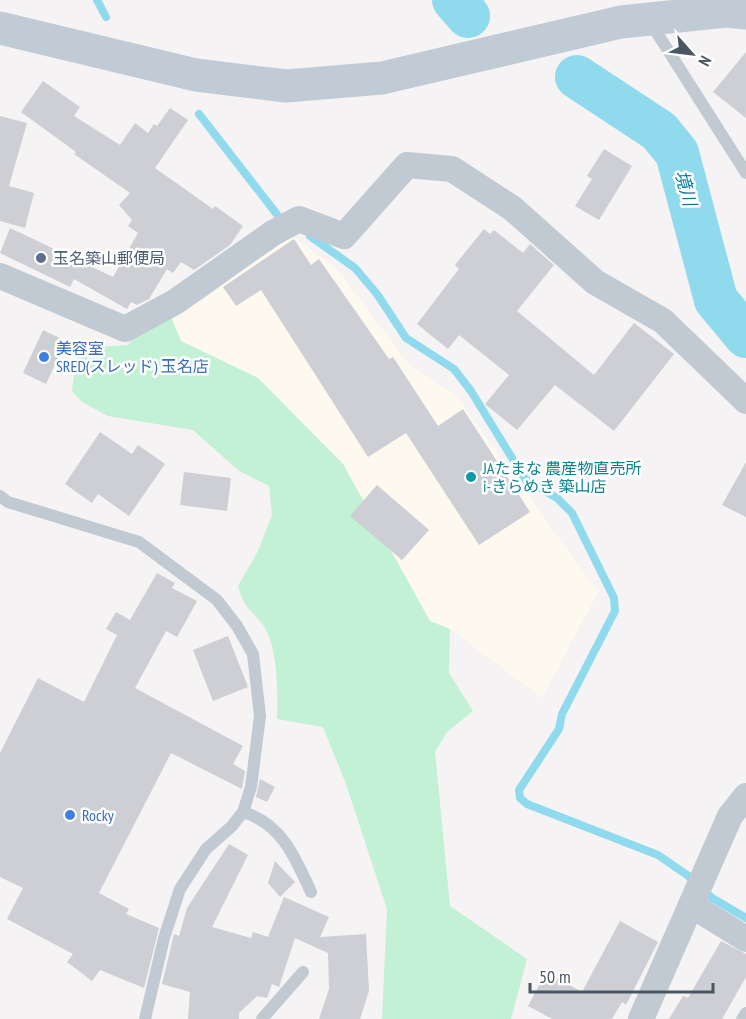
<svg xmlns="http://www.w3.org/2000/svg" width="746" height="1019" font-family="'PT Sans Narrow','Noto Sans JP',sans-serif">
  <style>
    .commercial { fill: #fdf9ef }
    .green { fill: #c3f1d5 }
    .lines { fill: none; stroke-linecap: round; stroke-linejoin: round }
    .stream { stroke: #90daee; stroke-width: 8 }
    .river { stroke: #90daee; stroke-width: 44 }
    .building { fill: #cdcfd5 }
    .lane { stroke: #c1cad2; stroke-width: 12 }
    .street { stroke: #c1cad2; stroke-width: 26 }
    .secondary { stroke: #c1cbd6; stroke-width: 33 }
    .service-dot { fill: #5c6f8a; stroke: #fff; stroke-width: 2 }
    .shop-dot { fill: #3f7fe0; stroke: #fff; stroke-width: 2 }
    .culture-dot { fill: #0f9aa8; stroke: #fff; stroke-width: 2 }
    .labels { text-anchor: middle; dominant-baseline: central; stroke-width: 5; stroke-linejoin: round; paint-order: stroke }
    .service-label { font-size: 16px; fill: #4e5e75; stroke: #fff; text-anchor: start }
    .shop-label { font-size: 16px; fill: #366cbe; stroke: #fff; text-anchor: start }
    .culture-label { font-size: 16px; fill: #0d838f; stroke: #fff; text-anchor: start }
    .water-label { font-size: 18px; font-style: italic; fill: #0c7c9b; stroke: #fff }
  </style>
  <rect width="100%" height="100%" fill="#f5f3f3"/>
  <polygon class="commercial" points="288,232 338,270 407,362 438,385 454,393 598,592 542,698 450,629 430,621 343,464 258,378 181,341 163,298 202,301"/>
  <path class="green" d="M163 298 181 341 258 378 343 464 430 621 450 629 449 673 473 711 447 732 435 752 450 906 527 959 511 1019H382L387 909 346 784 323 727 277 719C278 695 278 645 263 625 250 608 245 610 238 586L258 551 272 515 269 486 239 471 193 430 108 416 82 402 72 391 78 343 97 347 128 345Z"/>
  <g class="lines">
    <g class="stream">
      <polyline points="97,0 106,17"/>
      <polyline points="199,114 279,217 285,220"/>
      <polyline points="310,236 355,268 377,294 406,338 454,369 471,391 525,479 557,498 572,513 614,598 615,611 562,714 559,729 519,790 520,798 527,804 658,855 687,875 712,898 746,918"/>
    </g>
    <g class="river">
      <polyline points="454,0 468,16"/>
      <polyline points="577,77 659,131 677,153 716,300 746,336"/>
    </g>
  </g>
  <g class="building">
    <polygon points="746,52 746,118 713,92"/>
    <polygon points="43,81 80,107 74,116 120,145 135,123 148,133 154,124 157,126 170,108 188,120 155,168 213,209 215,206 243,226 230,245 194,270 181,262 173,273 167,269 149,299 137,305 131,302 127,309 74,279 70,287 0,253 10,228 113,277 138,233 128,226 132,220 119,205 130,193 74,154 76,152 21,112"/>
    <polygon points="0,116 27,123 9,186 34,193 25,228 0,221"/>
    <polygon points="604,149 632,166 599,220 575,206 592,179 587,176"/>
    <polygon points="484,229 490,234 494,230 523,253 530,244 554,265 517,311 594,375 634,323 674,354 614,431 555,385 517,430 485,404 509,375 459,335 448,349 417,324 459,269 455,265"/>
    <polygon points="294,239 311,265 319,259 389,359 393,357 438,426 463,409 530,512 479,545 406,433 368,457 261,290 236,306 223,287"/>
    <polygon points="43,330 66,341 46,384 23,373"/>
    <polygon points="100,432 132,454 138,445 165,464 129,516 98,494 92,503 65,484"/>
    <polygon points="746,462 746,517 722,505"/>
    <polygon points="184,472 231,478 227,511 180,505"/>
    <polygon points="377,485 429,530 402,560 350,516"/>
    <polygon points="157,573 175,583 172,588 197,601 177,637 166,631 135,688 243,746 233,764 245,771 242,789 171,753 99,893 129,909 126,914 159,928 144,988 100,970 92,981 67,962 73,954 7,919 23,888 0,877 0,753 38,678 84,702 117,635 106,629 116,612 130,620"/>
    <polygon points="228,636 248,687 213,701 193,650"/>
    <polygon points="260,779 275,787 267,802 256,797"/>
    <polygon points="229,844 248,855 212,927 251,938 253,932 268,937 284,897 329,917 320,937 366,934 369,991 360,1019 319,1019 329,989 328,953 295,938 279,987 272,984 267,998 257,996 239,1013 239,1019 188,1019 190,992 162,984 174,934 179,936 187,908"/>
    <polygon points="275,861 295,882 280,897 268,883"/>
    <polygon points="620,921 658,942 626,1005 622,1002 612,1019 552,1019 528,1006 546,972 582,992"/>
    <polygon points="721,941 746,954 746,977 722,1019 669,1019 683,996 688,998"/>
  </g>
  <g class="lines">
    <g class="lane">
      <polyline points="650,22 746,173"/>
      <polyline points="0,496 8,502 139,542 217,600 237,626 253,654 260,716 251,787 243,812 232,826 206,849 180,889 164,938 145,1019"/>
      <path d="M243 812C282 824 295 857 311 892"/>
      <polyline points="262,1019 303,972"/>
      <polyline points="742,1019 746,1013"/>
    </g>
    <g class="street">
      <polyline points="0,276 125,329 175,302 273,233 299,219 344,236 407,165 452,169 512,208 595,282 663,321 746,401"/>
      <polyline points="691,905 746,939"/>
      <polyline points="641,1019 730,816 746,796"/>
    </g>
    <polyline class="secondary" points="0,28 196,75 286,86 382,78 621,22 726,11 746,13"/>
  </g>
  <circle class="service-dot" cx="41" cy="258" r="6"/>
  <g class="shop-dot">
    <circle cx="44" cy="357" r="6"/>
    <circle cx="70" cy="815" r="6"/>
  </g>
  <circle class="culture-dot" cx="471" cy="477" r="6"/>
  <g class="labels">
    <g class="service-label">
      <text x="53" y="258">玉名築山郵便局</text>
    </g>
    <g class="shop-label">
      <text x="56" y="348">美容室<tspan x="56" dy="18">SRED(スレッド) 玉名店</tspan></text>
      <text x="82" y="815">Rocky</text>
    </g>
    <g class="culture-label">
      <text x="483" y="468">JAたまな 農産物直売所<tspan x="483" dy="18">i-きらめき 築山店</tspan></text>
    </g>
    <g class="water-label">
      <text transform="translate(686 188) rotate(75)">境川</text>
    </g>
  </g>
  <g transform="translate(692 54) rotate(118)" stroke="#ffffff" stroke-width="4.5" paint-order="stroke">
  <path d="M0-4.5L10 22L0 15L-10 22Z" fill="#4a5661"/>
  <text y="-9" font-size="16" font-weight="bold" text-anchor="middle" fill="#4a5661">N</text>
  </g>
  <path d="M530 983v9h183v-9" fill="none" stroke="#4a5661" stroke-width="3"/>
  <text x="539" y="983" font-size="18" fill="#4a5661" stroke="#ffffff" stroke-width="4.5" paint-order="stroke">50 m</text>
</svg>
